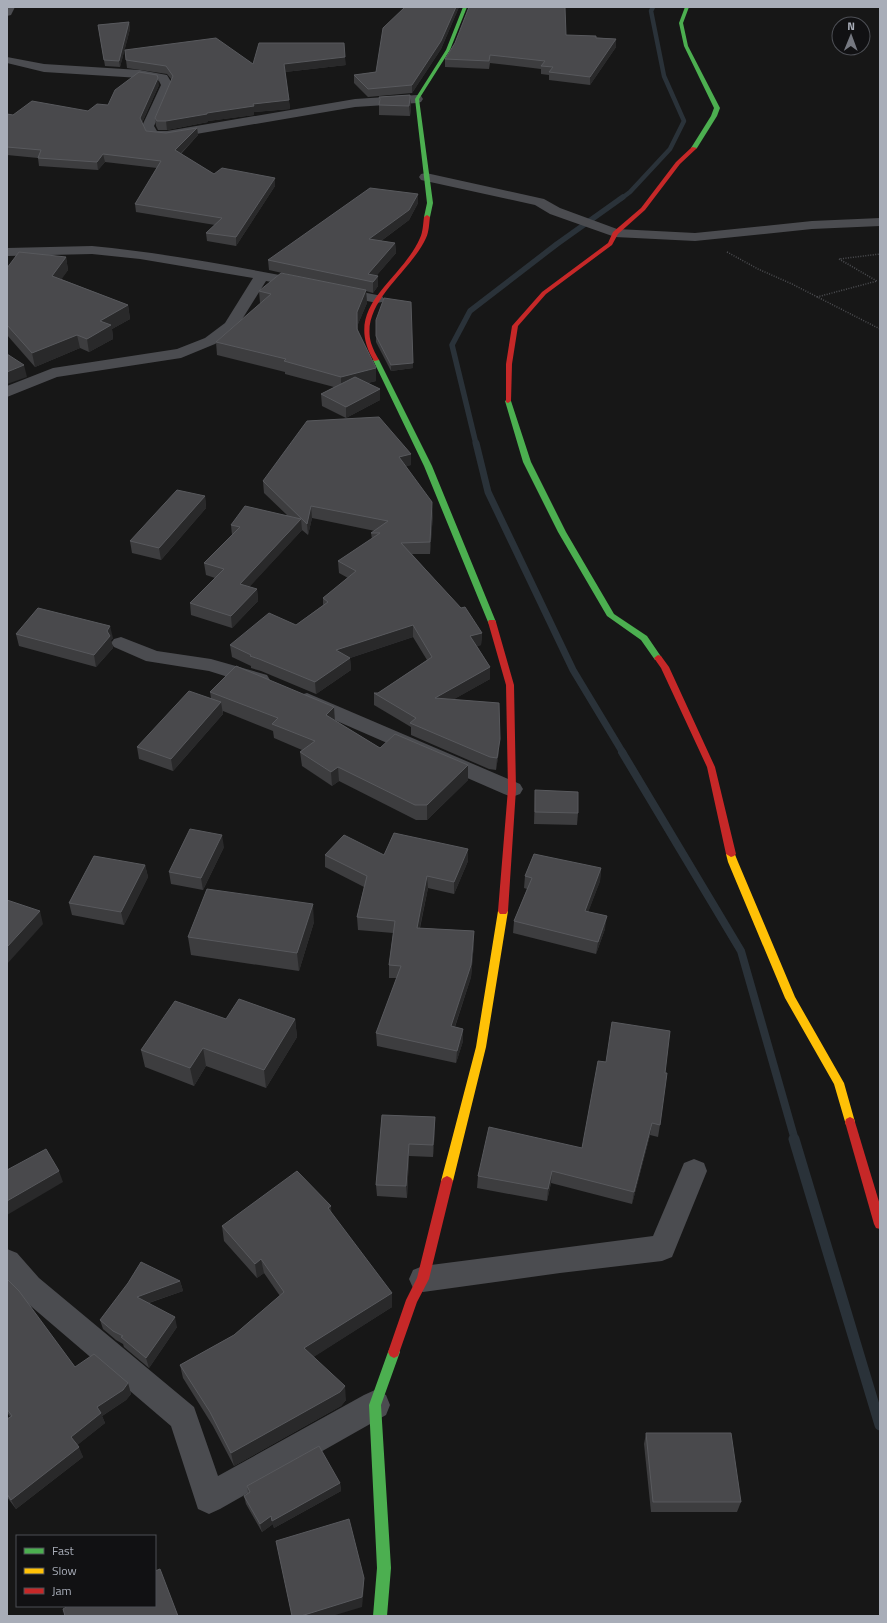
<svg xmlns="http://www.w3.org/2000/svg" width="887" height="1623" font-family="'Titillium Web',sans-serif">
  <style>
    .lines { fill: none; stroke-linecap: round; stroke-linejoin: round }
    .stream-far4 { stroke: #2a3239; stroke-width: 4.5 }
    .stream-far3 { stroke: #2a3239; stroke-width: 5.5 }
    .stream-far2 { stroke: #2a3239; stroke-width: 7 }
    .stream-far1 { stroke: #2a3239; stroke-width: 8 }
    .stream { stroke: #2a3239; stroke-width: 11 }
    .path { stroke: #4d4e52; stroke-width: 1.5; stroke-dasharray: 1 1.5; stroke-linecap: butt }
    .street { fill: #4b4c50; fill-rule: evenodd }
    .fast { fill: #4caf50; fill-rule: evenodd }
    .slow { fill: #ffc107; fill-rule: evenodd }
    .jam { fill: #c62828; fill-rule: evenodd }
    .wall { fill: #3d3d3f }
    .shaded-wall { fill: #29292a }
    .building { fill: #49494c; stroke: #58595d }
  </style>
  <rect width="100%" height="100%" fill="#171717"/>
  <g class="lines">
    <polyline class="stream-far4" points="622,198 630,192 670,149 684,121 664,76 651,11 653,7"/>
    <polyline class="stream-far3" points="476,444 452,345 470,311 557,244 623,197"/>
    <polyline class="stream-far2" points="476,443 488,492 573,670 623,753"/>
    <polyline class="stream-far1" points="622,752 741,951 795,1140"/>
    <polyline class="stream" points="794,1139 880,1425"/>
    <g class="path">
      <polyline points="727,252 758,269 792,284 880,329"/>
      <polyline points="817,297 877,281 839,259 880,254"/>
    </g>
    <g class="street">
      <polygon points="7,7 15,7 11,15 7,16"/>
      <polygon points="7,57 44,64 140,70 167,75 173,85 154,126 157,131 167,131 355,99 417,95 421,96 423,99 421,102 417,103 355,107 167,139 148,138 142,126 161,85 159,81 140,78 44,72 7,63"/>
      <polygon points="426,173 544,199 560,208 617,229 695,233 812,221 880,218 880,226 812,229 695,241 615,237 550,214 535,205 421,180 419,177 421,174"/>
      <path d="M92 246C164 253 234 266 305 280L310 281 312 284 310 287 305 288 266 281 236 329 215 344 181 358 57 377 7 397V386L53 368 177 349 205 338 225 323 253 278 140 259 92 254 7 256V248Z"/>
      <polygon points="337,287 382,296 384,299 382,302 377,303 332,294 330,291 332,288"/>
      <polygon points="121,637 157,651 211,659 267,675 270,680 267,685 260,687 209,671 146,661 114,647 111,643 114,639"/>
      <polygon points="307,693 520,784 523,789 520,794 512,797 504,794 300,705 297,700 300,695"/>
      <polygon points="694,1159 704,1163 707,1171 672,1257 662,1261 560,1273 423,1292 413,1288 409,1279 413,1270 423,1266 653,1236 684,1163"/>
      <polygon points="7,1249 17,1253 39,1278 194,1407 218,1476 364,1395 375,1390 386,1395 390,1405 386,1415 220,1509 209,1514 198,1509 171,1426 19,1296 7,1283"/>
    </g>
    <g class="fast">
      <polygon points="463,7 467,7 450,50 419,99 433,203 430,217 427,219 424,217 427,203 415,99 446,50"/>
      <polygon points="685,7 689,7 683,23 688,46 720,108 717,116 697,148 694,150 691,148 711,116 714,108 684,46 679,23"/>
      <polygon points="376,358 379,360 432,466 496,622 495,624 489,624 488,622 424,466 373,360"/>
      <polygon points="508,399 511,401 531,462 566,532 614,614 647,636 662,658 661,660 655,660 641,640 607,616 558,532 523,462 505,401"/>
      <polygon points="394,1346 398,1348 400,1352 381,1405 391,1568 387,1616 373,1616 377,1568 369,1405 388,1352 390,1348"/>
    </g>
    <g class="slow">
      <polygon points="731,851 734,852 738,862 795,997 844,1083 855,1122 854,1125 850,1127 846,1125 834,1084 785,998 728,862 726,854"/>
      <polygon points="503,907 506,908 508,911 486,1047 453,1181 451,1184 447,1186 443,1184 441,1181 476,1047 498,911 500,908"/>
    </g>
    <g class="jam">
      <polygon points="692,147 697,148 680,164 645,210 618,234 612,245 546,294 518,326 512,364 511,401 508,403 506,402 506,364 512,326 542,292 608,243 613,232 641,208 676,162"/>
      <path d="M427 215 430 217C429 224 429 232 426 238 411 272 360 302 371 343 373 349 376 355 379 360L374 361C341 306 401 282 420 238 423 232 423 224 424 217Z"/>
      <polygon points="489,620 495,620 496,622 514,685 516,789 508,911 506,914 500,914 498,911 508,789 506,685 488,622"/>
      <polygon points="658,655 661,656 669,667 715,767 736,854 734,856 731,857 726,854 707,767 661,668 654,658"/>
      <polygon points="850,1117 854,1119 855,1122 880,1205 880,1229 876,1228 874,1224 845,1122 846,1119"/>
      <polygon points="447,1176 451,1178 453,1181 429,1279 417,1302 398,1356 394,1358 390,1356 388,1352 406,1300 417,1278 441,1181 443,1178"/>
    </g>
  </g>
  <g class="wall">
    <polygon points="405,7 459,7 441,49 412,93 368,97 354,83 354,75 376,72"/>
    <polygon points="129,22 130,29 120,67 105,66 98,25"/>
    <polygon points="566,35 616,39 616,47 590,85 549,80 549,75 541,74 541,69 490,63 489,69 445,67 445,59 455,43"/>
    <polygon points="126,60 253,64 346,65 285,72 290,109 254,112 254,115 208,121 208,122 167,130 158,130 156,126 155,118 172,80 167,74 127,68"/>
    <polygon points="159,85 142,123 146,131 166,133 197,128 198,135 181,154 214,174 275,178 275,186 236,246 207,241 206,233 215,225 136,212 135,204 157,168 105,162 98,170 39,166 38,158 7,155 7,114 13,115 88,111 108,105"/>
    <polygon points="410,95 411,108 410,116 379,115 379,97"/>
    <polygon points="418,194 418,203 409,220 381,241 395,243 396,253 376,276 378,276 378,286 373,293 366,291 367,303 358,324 358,331 376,381 368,383 380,389 380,400 346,418 322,406 321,394 334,387 285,374 285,372 217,355 216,342 261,303 260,303 259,291 313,280 269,270 268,260"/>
    <polygon points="66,257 68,270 61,279 128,305 130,319 112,329 113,339 89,352 80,348 35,367 7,335 7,268"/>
    <polygon points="376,320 413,368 391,371 376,342"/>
    <polygon points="411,454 411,465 406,466 433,514 430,554 412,554 482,633 481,645 477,646 490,667 490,679 454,699 499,751 496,770 489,769 411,735 411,727 374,705 374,693 378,693 427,660 413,637 350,658 351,670 316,694 261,671 251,668 251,666 232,657 230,645 296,625 323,605 323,598 348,578 339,573 338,561 372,539 371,533 375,531 312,518 308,535 302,530 249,587 257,589 258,601 232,628 191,615 190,603 215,578 206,575 204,563 232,535 231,525 287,515 264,493 263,481"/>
    <polygon points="205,496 206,508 161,560 132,553 130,541"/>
    <polygon points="16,634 113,638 111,640 113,648 96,667 19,646"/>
    <polygon points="210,692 334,720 380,748 468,780 427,820 416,820 339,781 332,786 302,766 300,752 302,750 274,738 273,731 223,711 223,714 173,771 139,759 137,747 211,698"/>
    <polygon points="535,790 578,813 577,825 534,824"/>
    <polygon points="224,847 203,890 171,884 169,872"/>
    <polygon points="325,855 384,855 468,861 454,894 428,888 420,928 474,931 474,943 471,977 455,1027 463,1029 463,1041 456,1063 377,1046 376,1033 397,978 389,978 389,965 393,933 358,930 357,917 364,887 325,867"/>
    <polygon points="145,865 148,877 124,925 72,915 69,903"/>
    <polygon points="601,868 600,881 588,912 605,929 596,954 513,933 514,921 527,889 524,888 525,876"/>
    <polygon points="314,922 299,971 191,955 188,937"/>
    <polygon points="226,1019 295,1019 297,1037 266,1088 206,1066 194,1086 145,1067 141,1050"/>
    <polygon points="665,1073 660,1125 658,1137 650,1135 632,1204 551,1183 547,1201 477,1188 478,1176 582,1148"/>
    <polygon points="382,1115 435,1117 435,1129 433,1157 409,1156 407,1198 377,1196 376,1185"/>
    <polygon points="331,1206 331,1212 392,1307 313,1357 346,1400 341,1406 234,1466 213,1426 183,1378 180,1365 234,1335 280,1296 264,1273 257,1278 224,1241 222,1226"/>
    <polygon points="7,1279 75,1367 128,1383 131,1394 126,1400 102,1416 105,1423 77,1445 83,1457 16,1509 7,1497 7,1419 10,1417 7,1412"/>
    <polygon points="180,1281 183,1291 149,1303 177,1327 149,1368 124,1347 123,1344 116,1340 103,1329 100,1320"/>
    <polygon points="646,1433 741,1502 737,1512 651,1512 644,1444"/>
    <polygon points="340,1483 341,1491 274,1528 273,1524 262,1532 246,1504 244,1496 248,1493 247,1486"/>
  </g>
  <g class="shaded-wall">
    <polygon points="456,7 459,7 441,49 412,93 412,85"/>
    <polygon points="129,22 130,29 120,67 119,61"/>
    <polygon points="616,39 616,47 590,85 590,77"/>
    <polygon points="345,57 346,65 285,72 284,64"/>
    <polygon points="158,78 159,85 141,125 140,118"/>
    <polygon points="410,98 411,108 410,116 409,106"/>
    <polygon points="289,100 290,109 254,112 254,115 208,121 208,122 167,130 166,121 207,113 253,104"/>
    <polygon points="197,128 198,135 176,158 175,150"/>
    <polygon points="103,154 105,162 98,170 97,162"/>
    <polygon points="275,178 275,186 236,246 236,237"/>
    <polygon points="418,194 418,203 409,220 370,249 369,239"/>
    <polygon points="395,243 396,253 371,282 368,274"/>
    <polygon points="66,257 68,270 55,289 52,276"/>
    <polygon points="378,276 378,286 373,293 373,282"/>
    <polygon points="366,290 367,303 358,324 358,342 357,312"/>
    <polygon points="128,305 130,319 112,329 113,339 89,352 87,339 100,321"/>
    <polygon points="77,335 80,348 35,367 32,353"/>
    <polygon points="413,363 413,368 391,371 391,365"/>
    <polygon points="24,365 27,377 7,384 7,372"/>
    <polygon points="376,368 376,381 341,389 341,377"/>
    <polygon points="380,389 380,400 346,418 346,407"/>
    <polygon points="411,454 411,465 400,468 399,457"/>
    <polygon points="205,496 206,508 161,560 159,548"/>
    <polygon points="432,502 433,514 430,554 430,542"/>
    <polygon points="311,506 312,518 308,535 307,524"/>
    <polygon points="301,519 302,530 241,596 240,584"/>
    <polygon points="257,589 258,601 232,628 231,616"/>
    <polygon points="413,625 413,637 350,658 351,670 316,694 315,682 336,650"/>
    <polygon points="110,626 113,638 111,640 113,648 96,667 94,655"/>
    <polygon points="482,633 481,645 470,648 470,636"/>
    <polygon points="490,667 490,679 435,710 435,698"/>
    <polygon points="221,702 223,714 173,771 171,759"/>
    <polygon points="334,707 335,722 326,715"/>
    <polygon points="500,739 499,751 496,770 497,758"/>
    <polygon points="468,765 468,780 427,820 427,805"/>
    <polygon points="338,767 339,781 332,786 331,772"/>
    <polygon points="222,835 224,847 203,890 201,878"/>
    <polygon points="468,849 468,861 454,894 454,882"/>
    <polygon points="145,865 148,877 124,925 121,912"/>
    <polygon points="601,868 600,881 584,923 585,911"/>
    <polygon points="427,876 428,888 417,940 417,928"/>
    <polygon points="313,904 314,922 299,971 297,953"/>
    <polygon points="40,911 43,924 7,964 7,947"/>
    <polygon points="607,916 605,929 596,954 598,942"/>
    <polygon points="474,931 474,943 471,977 451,1038 451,1026"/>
    <polygon points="295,1019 297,1037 266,1088 264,1070"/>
    <polygon points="463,1029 463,1041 456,1063 457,1051"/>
    <polygon points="203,1048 206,1066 194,1086 190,1068"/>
    <polygon points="435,1117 435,1129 433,1157 433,1145"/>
    <polygon points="652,1123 650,1135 632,1204 634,1192"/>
    <polygon points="409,1144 409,1156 407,1198 406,1186"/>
    <polygon points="59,1171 63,1182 7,1215 7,1201"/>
    <polygon points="552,1171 551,1183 547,1201 548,1189"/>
    <polygon points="331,1206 332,1221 328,1208"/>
    <polygon points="261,1259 264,1273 257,1278 255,1264"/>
    <polygon points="180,1281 183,1291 139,1306 137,1297"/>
    <polygon points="392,1293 392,1307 306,1362 304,1348"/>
    <polygon points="175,1317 177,1327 149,1368 146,1358"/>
    <polygon points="128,1383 131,1394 126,1400 102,1416 105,1423 75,1447 71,1437 97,1407"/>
    <polygon points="345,1386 346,1400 341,1406 234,1466 231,1453"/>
    <polygon points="79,1447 83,1457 16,1509 11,1500"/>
    <polygon points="340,1483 341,1491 274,1528 272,1521"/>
    <polygon points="271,1516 273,1524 262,1532 260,1524"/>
    <polygon points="364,1578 364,1587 362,1607 332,1616 301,1616"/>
  </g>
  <g class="building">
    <polygon points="405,7 456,7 441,41 412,85 368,89 354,75 376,72 383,28"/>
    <polygon points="469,7 565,7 566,35 596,36 596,38 616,39 590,77 549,72 553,67 541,66 545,61 490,55 489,61 445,59 455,43"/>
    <polygon points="129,22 119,61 104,60 98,25"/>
    <polygon points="216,38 253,64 259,43 344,43 345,57 284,64 289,100 253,104 254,106 207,113 207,114 166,121 157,121 155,118 173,76 166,66 126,60 125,50"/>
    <polygon points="139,72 157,75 158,78 140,118 146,131 166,133 197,128 175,150 214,174 222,168 275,178 236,237 206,233 222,218 135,204 161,161 103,154 97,162 38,158 41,150 7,147 7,114 13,115 32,101 88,111 97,104 108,105 115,90"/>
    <polygon points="410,95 410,98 409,106 379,105 380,99 379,97"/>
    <polygon points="370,188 418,194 409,210 369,239 395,243 368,274 378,276 373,282 268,260"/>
    <polygon points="19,252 66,257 52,276 128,305 100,321 111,325 87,339 77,335 32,353 7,325 7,268"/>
    <polygon points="281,273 366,290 357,312 357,329 376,368 341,377 284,361 286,359 216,342 271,294 259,291"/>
    <polygon points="384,298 411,302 413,363 391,365 376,336 376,320"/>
    <polygon points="7,354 24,365 7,372"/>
    <polygon points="355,377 380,389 346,407 321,394"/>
    <polygon points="379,417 411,454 399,457 432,502 430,542 401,543 461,608 465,607 482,633 470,636 490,667 435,698 499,703 500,739 497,758 490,757 410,723 416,718 374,693 378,693 432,657 413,625 336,650 350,658 315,682 259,659 250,656 251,655 230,645 269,613 296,625 328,602 323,598 356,571 338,561 380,533 371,533 388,521 311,506 307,524 263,481 307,421"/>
    <polygon points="177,490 205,496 159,548 130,541"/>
    <polygon points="245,506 301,519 240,584 257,589 231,616 190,603 224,569 204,563 240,527 231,525"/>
    <polygon points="38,608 110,626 107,631 110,636 94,655 16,634"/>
    <polygon points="236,666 334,707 326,715 380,748 395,734 468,765 427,805 415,805 338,767 331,772 300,752 315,741 272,724 278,718 210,692"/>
    <polygon points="189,691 221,702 171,759 137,747"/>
    <polygon points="535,790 578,792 578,813 535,812"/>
    <polygon points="190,829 222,835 201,878 169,872"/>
    <polygon points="394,833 468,849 454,882 427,876 417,928 474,931 471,965 451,1026 463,1029 457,1051 376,1033 401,966 389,965 395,921 357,917 367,876 325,855 344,835 384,855"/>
    <polygon points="534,854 601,868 585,911 607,916 598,942 514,921 532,878 525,876"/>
    <polygon points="94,856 145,865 121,912 69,903"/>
    <polygon points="207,889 313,904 297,953 188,937"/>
    <polygon points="7,900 40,911 7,947"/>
    <polygon points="239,999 295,1019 264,1070 203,1048 190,1068 141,1050 175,1001 226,1019"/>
    <polygon points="612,1022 670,1031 665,1073 667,1073 660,1125 652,1123 634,1192 552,1171 548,1189 478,1176 489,1127 582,1148 598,1061 606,1062"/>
    <polygon points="382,1115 435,1117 433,1145 409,1144 406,1186 376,1185"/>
    <polygon points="46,1149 59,1171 7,1201 7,1170"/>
    <polygon points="297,1171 331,1206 328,1208 392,1293 304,1348 345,1386 340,1392 231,1453 210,1412 180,1365 234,1335 284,1292 261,1259 255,1264 222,1226"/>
    <polygon points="141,1262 180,1281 137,1297 175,1317 146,1358 121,1337 123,1336 113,1331 100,1320 128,1283"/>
    <polygon points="7,1279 19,1291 75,1367 94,1354 128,1383 123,1390 97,1407 101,1413 71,1437 79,1447 11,1500 7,1494 7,1419 12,1416 7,1409"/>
    <polygon points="646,1433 731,1433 741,1502 653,1502"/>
    <polygon points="319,1446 340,1483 272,1521 271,1516 260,1524 244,1496 250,1492 247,1486"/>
    <polygon points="349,1519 364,1578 362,1597 301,1616 292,1616 276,1541"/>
    <polygon points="160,1569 178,1616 65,1616 63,1609 68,1606 155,1606 155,1571"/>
  </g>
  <rect width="887" height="1623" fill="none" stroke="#a8adb8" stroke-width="16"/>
  <rect x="16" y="1535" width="140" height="72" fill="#111113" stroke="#4d4f55"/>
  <rect x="24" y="1548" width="20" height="6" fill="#4caf50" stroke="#4d4f55"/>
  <text x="52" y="1555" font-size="12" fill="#a8adb8">Fast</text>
  <rect x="24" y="1568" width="20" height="6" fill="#ffc107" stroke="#4d4f55"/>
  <text x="52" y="1575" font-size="12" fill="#a8adb8">Slow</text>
  <rect x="24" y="1588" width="20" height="6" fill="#c62828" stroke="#4d4f55"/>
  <text x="52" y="1595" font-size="12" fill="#a8adb8">Jam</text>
  <g transform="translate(851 36) rotate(1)"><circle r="19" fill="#111113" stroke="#4d4f55"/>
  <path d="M0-3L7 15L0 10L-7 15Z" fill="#757880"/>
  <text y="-6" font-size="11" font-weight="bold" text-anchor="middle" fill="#a8adb8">N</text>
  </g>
</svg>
